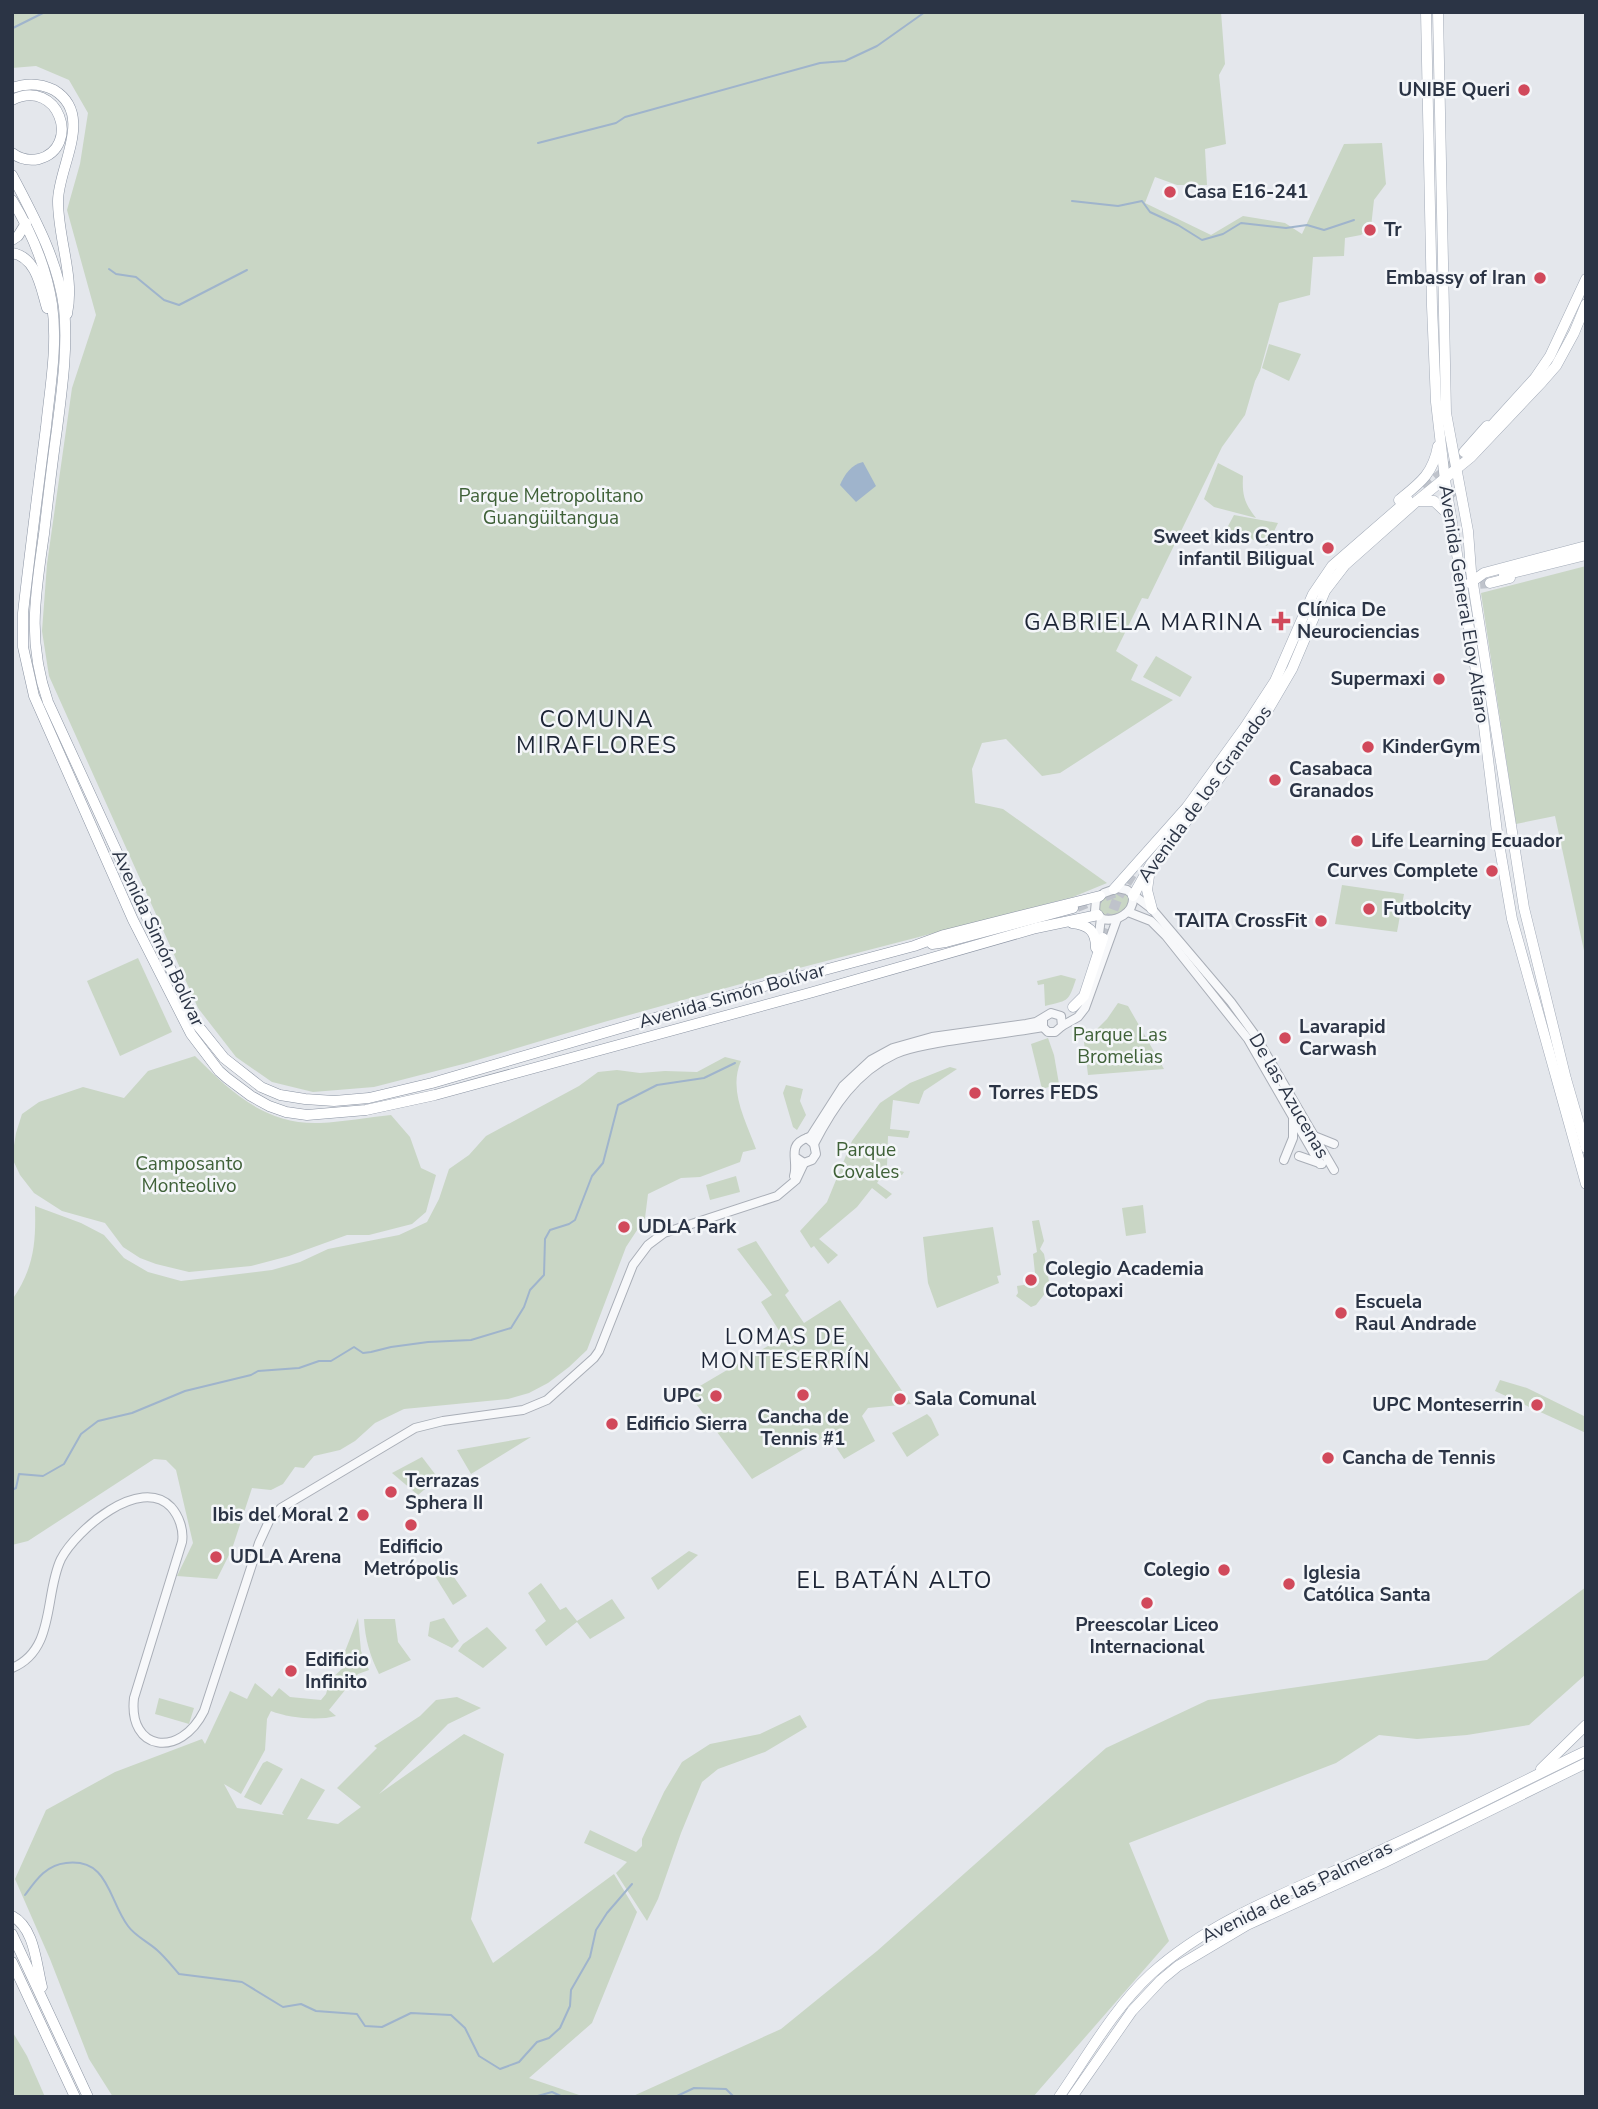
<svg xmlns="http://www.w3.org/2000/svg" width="1598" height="2109" font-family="'Nunito Sans',sans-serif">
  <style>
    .green { fill: #c9d6c5 }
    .water { fill: #9fb4cc }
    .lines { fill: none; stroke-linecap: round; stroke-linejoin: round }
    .stream { stroke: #9fb4cc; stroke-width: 2 }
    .primary-tunnel { stroke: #bfc3cb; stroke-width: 10; stroke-dasharray: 10 5; stroke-linecap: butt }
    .trunk-tunnel { stroke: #bfc3cb; stroke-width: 10; stroke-dasharray: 10 5; stroke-linecap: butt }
    .tertiary-casing { stroke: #a9aeb7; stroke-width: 10 }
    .primary-casing { stroke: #a3abb8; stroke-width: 11 }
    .trunk-casing { stroke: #8b94a3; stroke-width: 11 }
    .tertiary { stroke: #f7f8fa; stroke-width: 8 }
    .primary { stroke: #fff; stroke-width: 10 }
    .trunk { stroke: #fff; stroke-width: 10 }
    .poi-dot { fill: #d1495b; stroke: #f4f6f9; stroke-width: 2.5 }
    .labels { text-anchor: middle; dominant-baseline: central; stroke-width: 5; stroke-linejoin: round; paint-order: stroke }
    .poi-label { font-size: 19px; font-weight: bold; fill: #2b3445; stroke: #f4f6f9; text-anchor: start }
    .park-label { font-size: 19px; fill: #3f6138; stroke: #f4f6f9 }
    .street-label { font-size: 19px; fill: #2b3445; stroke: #f4f6f9 }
    .neighbourhood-label { font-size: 21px; letter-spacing: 2px; fill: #1d2536; stroke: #f4f6f9 }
    .quarter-label { font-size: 23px; letter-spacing: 2px; fill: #1d2536; stroke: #f4f6f9 }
  </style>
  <rect width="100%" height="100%" fill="#e4e7ec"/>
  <g class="green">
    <polygon points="12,12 1221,12 1225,64 1219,75 1226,144 1205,149 1207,185 1177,185 1155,177 1145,203 1211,235 1243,216 1285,223 1302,234 1344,144 1382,143 1386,184 1374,200 1371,227 1361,235 1345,238 1344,256 1313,257 1310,295 1279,303 1260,371 1255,381 1245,415 1222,447 1148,599 1142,598 1116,651 1138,665 1131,680 1173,700 1060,773 1042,776 1006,739 982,743 972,769 975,803 1003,809 1107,883 1073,897 780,973 604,1022 467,1063 374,1087 313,1092 272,1082 236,1057 198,1008 49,676 42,631 47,564 72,388 96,315 67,210 80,164 88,113 69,80 36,66 12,68"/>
    <polygon points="1269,344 1301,354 1289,381 1262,368"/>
    <path d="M1218 463 1243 476C1242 494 1244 503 1256 518L1214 507 1204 499Z"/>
    <polygon points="1234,515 1278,523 1267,546 1227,528"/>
    <polygon points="1586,566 1586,960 1555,816 1516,824 1481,593"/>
    <polygon points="1156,656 1192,677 1180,697 1143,677"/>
    <polygon points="1342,885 1404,894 1397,932 1335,924"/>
    <path d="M1116 892 1126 893 1130 898 1129 906 1117 916 1104 917 1097 909C1101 899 1107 896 1116 892Z"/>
    <polygon points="138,958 172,1032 120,1056 87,981"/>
    <path d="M1061 975 1076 979C1068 1004 1067 1000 1045 1006L1044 984 1038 985 1037 981Z"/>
    <polygon points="1118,1003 1128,1006 1164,1069 1088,1075 1084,1042 1107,1019"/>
    <polygon points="1048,1038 1054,1055 1059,1084 1042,1089 1031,1044"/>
    <path d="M195 1056C231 1092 265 1125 320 1123 344 1122 368 1117 391 1115L410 1137 421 1168 436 1175 426 1212 412 1224 369 1235H347L289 1256 251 1266 189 1272 156 1264 140 1258 123 1247 105 1223 62 1211 34 1193 20 1175 12 1158 16 1133 22 1114 39 1102 83 1087 124 1098 148 1071Z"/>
    <path d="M725 1057 741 1061C728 1090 746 1121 756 1149L743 1152 740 1162 700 1177 681 1178 648 1194 645 1218 626 1247 587 1350 569 1367 548 1383 529 1393 508 1399 404 1409 375 1423 355 1441 340 1450 314 1456 304 1468 295 1467 283 1484 271 1490 252 1488 232 1549 217 1579 177 1576 193 1543 176 1470 166 1460 154 1459 28 1541 12 1545V1300C34 1268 36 1244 35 1206L81 1223 104 1235 124 1258 148 1272 181 1281 272 1270 300 1262 328 1249 399 1235 427 1222 439 1199 449 1169 469 1155 486 1136 579 1086 598 1072 617 1070 640 1073 665 1071 697 1072Z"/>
    <polygon points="950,1067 957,1069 924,1091 919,1104 893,1100 890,1129 910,1131 908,1138 888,1136 887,1167 904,1172 902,1175 886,1170 877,1183 892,1194 886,1199 872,1188 857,1207 819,1239 838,1255 828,1264 814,1246 811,1248 800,1231 827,1202 852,1141 880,1103 910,1083"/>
    <polygon points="786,1085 803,1089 800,1101 806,1115 797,1130 793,1127 783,1093"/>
    <polygon points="736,1176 740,1192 710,1200 706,1185"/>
    <polygon points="1143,1205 1146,1233 1126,1236 1122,1208"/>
    <polygon points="1039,1220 1044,1241 1040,1249 1044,1254 1050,1287 1036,1305 1031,1307 1016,1296 1018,1293 1017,1286 1036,1283 1033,1254 1037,1252 1032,1221"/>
    <polygon points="993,1227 1001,1275 997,1276 999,1283 937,1308 928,1283 923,1237"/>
    <polygon points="756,1241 789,1291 785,1295 804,1323 840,1300 911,1404 868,1408 862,1416 875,1441 844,1459 828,1435 752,1479 688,1393 783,1337 761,1302 772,1295 737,1249"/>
    <polygon points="1500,1380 1527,1388 1586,1417 1586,1433 1495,1391"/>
    <polygon points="927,1414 931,1418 939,1435 907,1457 892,1433"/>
    <polygon points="531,1437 471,1474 457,1450"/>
    <polygon points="422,1457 438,1478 418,1495 392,1473"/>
    <polygon points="689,1551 698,1555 658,1590 651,1578"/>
    <polygon points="447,1567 467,1596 453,1605 435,1576"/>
    <polygon points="541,1583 560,1610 566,1607 577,1621 612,1599 625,1618 590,1639 577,1622 546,1646 535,1630 546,1621 528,1593"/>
    <polygon points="1586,1587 1586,1674 1529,1725 1467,1735 1417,1739 1379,1735 1336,1763 1129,1843 1169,1941 1033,2097 631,2097 781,2029 877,1951 1106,1748 1208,1700 1487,1660"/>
    <path d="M358 1618 361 1651 369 1670 358 1674 329 1710 336 1716C318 1721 289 1718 271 1711L267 1719 265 1750 241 1794 224 1784 237 1808 284 1815 282 1813 301 1778 325 1790 307 1819 338 1824 361 1807 337 1788 377 1748 374 1746 420 1716 436 1700 457 1697 481 1708 448 1724 379 1794 464 1734 504 1754 471 1919 493 1963 614 1874 637 1912 592 2023 529 2078 585 2097H113L89 2059 50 1959 15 1879 46 1810 115 1772 202 1739 205 1744 230 1691 247 1699 255 1683 272 1697 279 1688 290 1697 321 1700 326 1694 330 1680 345 1666 342 1659Z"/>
    <polygon points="444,1618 459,1641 452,1648 428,1636 430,1622"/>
    <path d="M364 1619H395L398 1642 411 1660 379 1674C370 1656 365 1639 364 1619Z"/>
    <polygon points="487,1627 507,1648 483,1668 458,1651 463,1644"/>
    <polygon points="159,1698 194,1708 189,1724 155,1714"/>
    <polygon points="800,1715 807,1727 765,1752 718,1769 702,1782 681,1833 658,1899 647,1921 616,1873 627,1862 584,1843 590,1830 636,1852 642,1846 642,1839 664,1792 682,1762 710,1744 760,1734"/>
    <polygon points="267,1761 283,1769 261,1805 244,1797 263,1763"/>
    <polygon points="12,2031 27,2056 45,2097 12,2097"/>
  </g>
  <path class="water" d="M863 462 876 486 856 502 840 485C844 475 852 464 863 462Z"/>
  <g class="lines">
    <g class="stream">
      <polyline points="12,32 13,28 45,12"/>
      <polyline points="538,143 616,123 625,117 820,63 845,61 877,46 925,12"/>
      <polyline points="1072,201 1118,206 1142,201 1150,212 1178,225 1202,240 1223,234 1241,223 1286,228 1307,225 1324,230 1354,220"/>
      <polyline points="109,269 116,274 136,277 164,300 179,305 247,270"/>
      <polyline points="12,1490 16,1488 19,1474 43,1476 64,1464 81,1434 98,1421 132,1413 185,1391 251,1375 258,1371 299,1368 319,1361 331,1361 354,1347 363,1353 371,1352 391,1347 428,1342 471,1340 511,1328 524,1307 530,1290 544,1275 545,1239 550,1230 569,1224 575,1220 592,1176 603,1163 618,1105 657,1085 704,1078 735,1063"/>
      <path d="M25 1895C36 1880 46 1865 66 1863 109 1858 108 1899 128 1926 135 1936 148 1942 157 1950 165 1957 172 1966 179 1974L242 1982 283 2007 301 2004 316 2011 357 2014 365 2026 382 2027 411 2013 451 2015 465 2028 479 2056 500 2069 519 2062 537 2042 549 2038 560 2028 570 2006 571 1990 590 1957 596 1930 607 1913 632 1884"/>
      <polyline points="534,2097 552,2092 563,2097"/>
      <polyline points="675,2097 694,2088 726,2089 734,2097"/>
    </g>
    <g class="primary-tunnel">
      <polyline points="1439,482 1449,485 1456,496"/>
      <polyline points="1424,488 1468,452"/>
      <polyline points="1462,564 1468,580 1477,584 1490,583"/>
      <polyline points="1103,938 1118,897 1133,873"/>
    </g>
    <polyline class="trunk-tunnel" points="1077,907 1119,891"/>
    <defs>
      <g id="tertiary">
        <path d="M1133 897C1134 913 1117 922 1102 919L1095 911 1096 900 1104 893 1118 888 1127 890 1152 909 1231 1002 1255 1035 1334 1170"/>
        <polyline points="1128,912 1151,921 1166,936 1248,1039 1320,1164"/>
        <polyline points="1098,942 1101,918"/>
        <polyline points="1062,1026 1078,1017 1085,1008 1117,919"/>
        <polyline points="1314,1136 1334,1144"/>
        <polyline points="807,1138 811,1136 843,1086 871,1060 893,1048 932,1037 1026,1024 1036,1022 1051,1013 1061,1016 1062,1026 1055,1032 1048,1032 1043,1027 1043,1018"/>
        <path d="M814 1144C833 1107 856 1072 895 1054 908 1048 923 1046 937 1043 972 1037 1008 1033 1043 1027"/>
        <polyline points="1299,1156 1322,1164"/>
        <polyline points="1284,1160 1293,1138 1293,1120"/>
        <path d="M794 1176C799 1161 786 1145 807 1138L814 1144 816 1154 812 1160 804 1163 795 1157"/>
        <path d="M12 1668C56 1650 44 1594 61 1559 76 1530 140 1475 171 1507 179 1516 184 1530 182 1542L134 1698C128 1751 180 1759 204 1711L259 1543 270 1519 281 1508 415 1428 443 1421 523 1410 547 1400 594 1358 599 1351 633 1265 648 1245 664 1233 777 1196 796 1180 804 1163"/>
      </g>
      <g id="primary">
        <polyline points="1426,12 1432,306 1436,402 1445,480 1481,702 1497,832 1512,919 1586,1184"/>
        <polyline points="1438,12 1446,413 1468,531 1471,571 1524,908 1566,1079 1586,1148"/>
        <polyline points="1485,433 1535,378 1550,356 1586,279"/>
        <polyline points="1464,452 1487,426"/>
        <path d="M1399 500C1420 483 1433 474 1438 446"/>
        <polyline points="1417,501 1434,501 1449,515"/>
        <polyline points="1504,575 1586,555"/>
        <polyline points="1470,583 1484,573 1586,546"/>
        <polyline points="1490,583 1510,578"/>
        <polyline points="1150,869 1147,890 1152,909"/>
        <polyline points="1114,889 1187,807 1245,727 1275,681 1313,594 1332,566 1408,500"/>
        <polyline points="1133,896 1151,864 1203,801 1268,710 1292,669 1325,591 1345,565 1417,501 1471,457 1542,382 1556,366 1574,333 1586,304"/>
        <polyline points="1073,1007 1084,996 1103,938"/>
        <polyline points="1541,1769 1586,1725"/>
        <path d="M1059 2097C1088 2055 1114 2008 1151 1974 1214 1917 1299 1888 1375 1853 1446 1821 1515 1785 1586 1751"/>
        <polyline points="1072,2097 1132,2011 1161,1980 1178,1966 1247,1925 1383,1863 1586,1763"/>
      </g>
      <g id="trunk">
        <path d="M12 88C26 83 40 83 54 90 95 115 58 167 58 201 58 239 75 277 67 314"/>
        <path d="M12 100C59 77 82 147 39 159 29 161 20 159 12 153"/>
        <path d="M12 175C34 217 58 260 64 308 68 348 62 389 57 429 52 464 48 499 44 534 35 596 27 642 48 702L195 1022 224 1058 261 1087 280 1095 305 1099 334 1101 369 1098 432 1083 761 987 914 946 944 935 1100 896"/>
        <path d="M12 200C32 233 46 266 52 304 58 345 50 387 46 427 38 489 30 551 23 613V647L34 696 133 920 191 1034 219 1071 227 1078 251 1096 269 1106 286 1112 307 1115 366 1110 435 1095 813 992 1036 928 1098 915"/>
        <polyline points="12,240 18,236 26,223"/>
        <path d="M12 253C37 257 41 289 47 308"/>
        <path d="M1072 923C1089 925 1096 931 1096 948"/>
        <polyline points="932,944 946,942 1073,908"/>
        <path d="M12 1916C35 1928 36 1964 42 1987"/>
        <polyline points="12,1934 88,2097"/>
        <polyline points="12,1962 75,2097"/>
      </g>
    </defs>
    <use href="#tertiary" class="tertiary-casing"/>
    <use href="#primary" class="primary-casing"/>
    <use href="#trunk" class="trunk-casing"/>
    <use href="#tertiary" class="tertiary"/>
    <use href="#primary" class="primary"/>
    <use href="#trunk" class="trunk"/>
  </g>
  <g class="poi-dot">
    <circle cx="1524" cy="90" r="7"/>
    <circle cx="1170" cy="192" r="7"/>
    <circle cx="1370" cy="230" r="7"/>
    <circle cx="1540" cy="278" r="7"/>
    <circle cx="1328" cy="548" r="7"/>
    <path d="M1277.5 610.5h7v7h7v7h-7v7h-7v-7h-7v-7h7z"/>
    <circle cx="1439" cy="679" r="7"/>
    <circle cx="1368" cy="747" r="7"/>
    <circle cx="1275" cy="780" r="7"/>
    <circle cx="1357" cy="841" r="7"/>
    <circle cx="1492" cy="871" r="7"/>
    <circle cx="1369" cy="909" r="7"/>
    <circle cx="1321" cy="921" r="7"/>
    <circle cx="1285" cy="1038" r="7"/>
    <circle cx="975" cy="1093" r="7"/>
    <circle cx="624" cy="1227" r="7"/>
    <circle cx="1031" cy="1280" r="7"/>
    <circle cx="1341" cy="1313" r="7"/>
    <circle cx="803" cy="1395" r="7"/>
    <circle cx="716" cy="1396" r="7"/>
    <circle cx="900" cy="1399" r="7"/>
    <circle cx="1537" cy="1405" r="7"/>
    <circle cx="612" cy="1424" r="7"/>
    <circle cx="1328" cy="1458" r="7"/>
    <circle cx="391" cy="1492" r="7"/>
    <circle cx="363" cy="1515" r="7"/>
    <circle cx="411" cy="1525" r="7"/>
    <circle cx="216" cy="1557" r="7"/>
    <circle cx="1224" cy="1570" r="7"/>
    <circle cx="1289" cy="1584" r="7"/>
    <circle cx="1147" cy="1603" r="7"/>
    <circle cx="291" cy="1671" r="7"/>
  </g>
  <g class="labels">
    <g class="poi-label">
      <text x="1510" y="90" text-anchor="end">UNIBE Queri</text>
      <text x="1184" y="192">Casa E16-241</text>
      <text x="1384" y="230">Tr</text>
      <text x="1526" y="278" text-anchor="end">Embassy of Iran</text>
      <text x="1314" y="537" text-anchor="end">Sweet kids Centro<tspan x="1314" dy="22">infantil Biligual</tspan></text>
      <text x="1297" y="610">Clínica De<tspan x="1297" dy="22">Neurociencias</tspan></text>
      <text x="1425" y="679" text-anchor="end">Supermaxi</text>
      <text x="1382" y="747">KinderGym</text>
      <text x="1289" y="769">Casabaca<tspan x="1289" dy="22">Granados</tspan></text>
      <text x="1371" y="841">Life Learning Ecuador</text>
      <text x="1478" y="871" text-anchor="end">Curves Complete</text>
      <text x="1383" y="909">Futbolcity</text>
      <text x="1307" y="921" text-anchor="end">TAITA CrossFit</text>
      <text x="1299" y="1027">Lavarapid<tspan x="1299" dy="22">Carwash</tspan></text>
      <text x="989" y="1093">Torres FEDS</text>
      <text x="638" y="1227">UDLA Park</text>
      <text x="1045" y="1269">Colegio Academia<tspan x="1045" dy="22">Cotopaxi</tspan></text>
      <text x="1355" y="1302">Escuela<tspan x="1355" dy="22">Raul Andrade</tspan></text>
      <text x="702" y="1396" text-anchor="end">UPC</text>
      <text x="914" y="1399">Sala Comunal</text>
      <text x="1523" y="1405" text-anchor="end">UPC Monteserrin</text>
      <text x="803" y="1417" text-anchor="middle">Cancha de<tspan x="803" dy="22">Tennis #1</tspan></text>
      <text x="626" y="1424">Edificio Sierra</text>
      <text x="1342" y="1458">Cancha de Tennis</text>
      <text x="405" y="1481">Terrazas<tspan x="405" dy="22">Sphera II</tspan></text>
      <text x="349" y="1515" text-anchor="end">Ibis del Moral 2</text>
      <text x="411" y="1547" text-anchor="middle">Edificio<tspan x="411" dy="22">Metrópolis</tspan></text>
      <text x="230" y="1557">UDLA Arena</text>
      <text x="1210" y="1570" text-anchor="end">Colegio</text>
      <text x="1303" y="1573">Iglesia<tspan x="1303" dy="22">Católica Santa</tspan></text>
      <text x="1147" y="1625" text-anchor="middle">Preescolar Liceo<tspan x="1147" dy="22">Internacional</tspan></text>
      <text x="305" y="1660">Edificio<tspan x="305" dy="22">Infinito</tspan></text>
    </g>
    <g class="park-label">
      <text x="551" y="496">Parque Metropolitano<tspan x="551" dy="22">Guangüiltangua</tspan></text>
      <text x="1120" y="1035">Parque Las<tspan x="1120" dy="22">Bromelias</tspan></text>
      <text x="866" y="1150">Parque<tspan x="866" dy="22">Covales</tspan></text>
      <text x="189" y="1164">Camposanto<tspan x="189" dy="22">Monteolivo</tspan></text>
    </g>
    <g class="street-label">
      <text transform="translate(1464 604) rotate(81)">Avenida General Eloy Alfaro</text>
      <text transform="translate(1205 794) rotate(-54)">Avenida de los Granados</text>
      <text transform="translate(158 938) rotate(65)">Avenida Simón Bolívar</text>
      <text transform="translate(732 996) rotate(-16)">Avenida Simón Bolívar</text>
      <text transform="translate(1289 1096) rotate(60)">De las Azucenas</text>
      <text transform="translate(1297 1892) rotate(-26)">Avenida de las Palmeras</text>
    </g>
    <g class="neighbourhood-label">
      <text x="786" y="1337">LOMAS DE<tspan x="786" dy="24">MONTESERRÍN</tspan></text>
    </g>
    <g class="quarter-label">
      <text x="1144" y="622">GABRIELA MARINA</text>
      <text x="597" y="719">COMUNA<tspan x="597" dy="26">MIRAFLORES</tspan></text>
      <text x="895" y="1580">EL BATÁN ALTO</text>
    </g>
  </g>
  <rect width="1598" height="2109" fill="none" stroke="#2b3445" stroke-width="28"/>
</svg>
